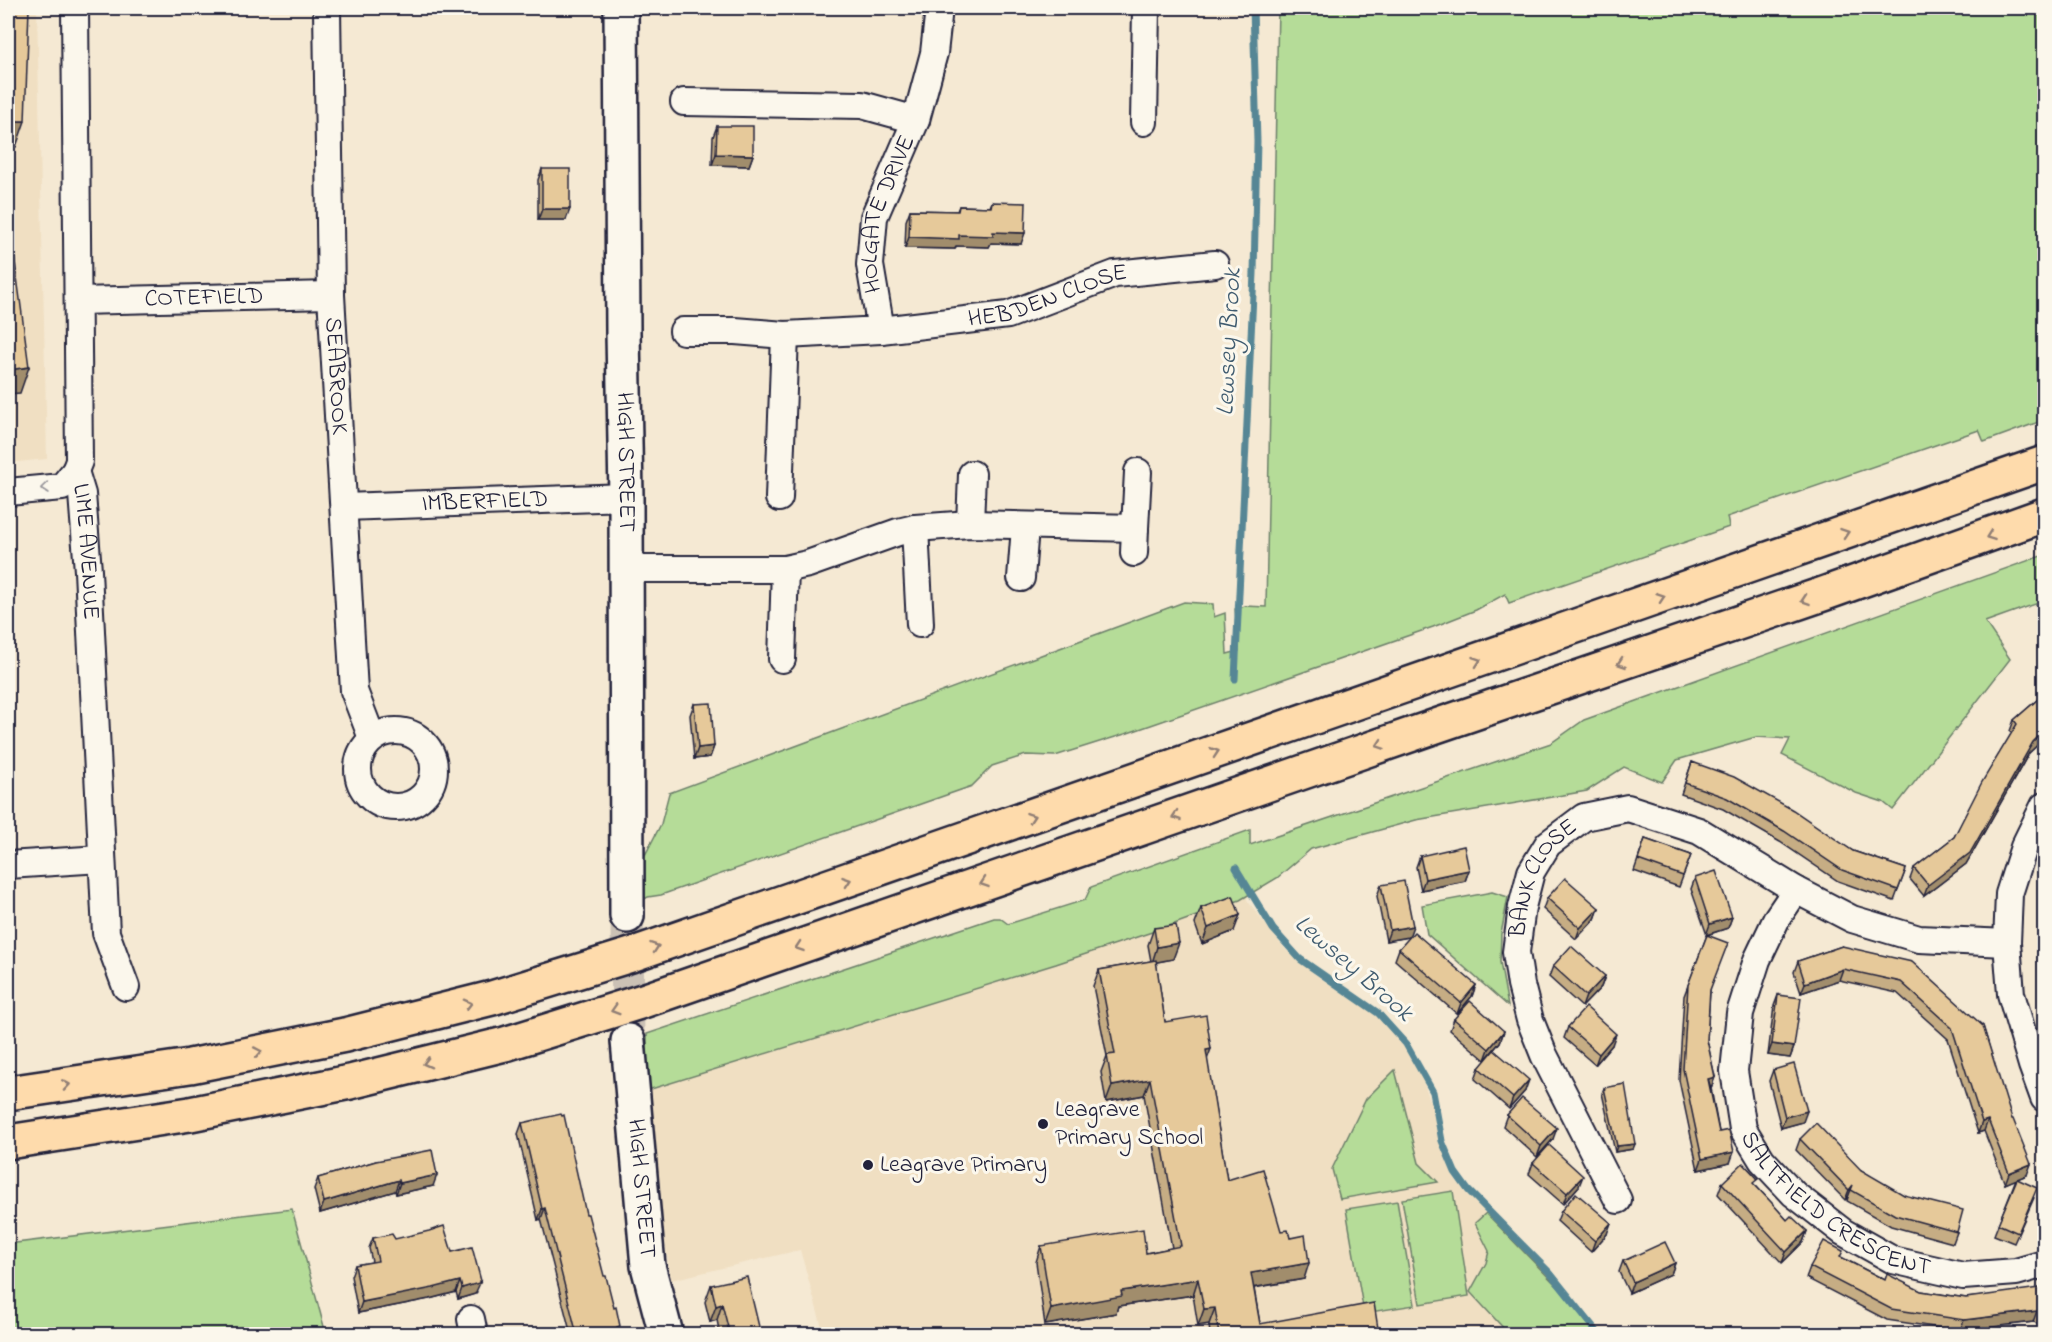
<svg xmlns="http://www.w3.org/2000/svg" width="2052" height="1342" font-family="'Indie Flower',sans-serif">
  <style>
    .built { fill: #f0dfc2 }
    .green { fill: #b5dc98; stroke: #6c7f6a; stroke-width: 1.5 }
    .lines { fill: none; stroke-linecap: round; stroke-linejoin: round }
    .stream { stroke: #568695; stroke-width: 7 }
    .secondary-tunnel { stroke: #cbc1b5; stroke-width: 33; stroke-dasharray: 33 16; stroke-linecap: butt }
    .street-casing { stroke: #22223b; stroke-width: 30 }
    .secondary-casing { stroke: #22223b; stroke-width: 38 }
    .highway-casing { stroke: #22223b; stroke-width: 38 }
    .street { stroke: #fbf7ec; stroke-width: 26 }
    .secondary { stroke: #fbf7ec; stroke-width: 33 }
    .highway { stroke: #fedbac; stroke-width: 33 }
    .wall { fill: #c6ad84; stroke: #22223b; stroke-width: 1.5 }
    .shaded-wall { fill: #a18d6c; stroke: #22223b; stroke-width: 1.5 }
    .building { fill: #e6c99a; stroke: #22223b; stroke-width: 1.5 }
    .oneway { stroke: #99979c }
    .oneway2 { stroke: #907e74 }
    .poi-dot { fill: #22223b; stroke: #fbf7ec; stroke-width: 2 }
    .labels { text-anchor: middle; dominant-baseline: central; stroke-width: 6; stroke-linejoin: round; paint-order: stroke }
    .street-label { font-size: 24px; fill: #22223b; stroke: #fbf7ec }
    .poi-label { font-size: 24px; fill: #22223b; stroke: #fbf7ec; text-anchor: start }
    .water-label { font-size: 26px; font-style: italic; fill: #405c70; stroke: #fbf7ec }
  </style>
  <rect width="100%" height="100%" fill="#f5e9d3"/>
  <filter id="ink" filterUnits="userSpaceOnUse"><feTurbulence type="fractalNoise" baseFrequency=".0167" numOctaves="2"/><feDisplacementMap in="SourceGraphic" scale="12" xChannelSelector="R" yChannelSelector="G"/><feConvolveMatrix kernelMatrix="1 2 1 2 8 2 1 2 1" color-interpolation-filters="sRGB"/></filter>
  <g filter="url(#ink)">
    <g class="built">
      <polygon points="8,8 37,8 47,459 8,463"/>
      <polygon points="1247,896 1247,900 1285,949 1315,974 1371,1011 1395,1034 1413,1058 1421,1075 1433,1109 1439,1140 1456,1180 1560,1289 1596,1334 824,1334 800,1250 671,1280 659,1202 648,1090 1056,964"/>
    </g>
    <g class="green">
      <polygon points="1278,8 2044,8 2044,420 1984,442 1979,430 1727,517 1729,527 1509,603 1505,594 1476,610 1433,627 1128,733 1055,756 1026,755 992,766 972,786 661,895 648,897 642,901 639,867 661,824 669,793 1184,602 1213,604 1214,617 1225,613 1227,654 1239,651 1235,609 1245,606 1266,607"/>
      <polygon points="2044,555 2044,601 1985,622 2010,659 1893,810 1883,802 1856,793 1782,755 1790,739 1756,737 1677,760 1662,782 1624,767 1587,791 1416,820 1311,849 1277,878 1240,900 1158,930 1056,964 648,1090 647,1034 994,918 1000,918 1008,924 1085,900 1091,887 1250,830 1250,845 1551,743 1584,720"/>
      <polygon points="1492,892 1508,897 1501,934 1500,962 1508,1006 1427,934 1422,905"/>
      <polygon points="1395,1070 1419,1163 1438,1182 1340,1199 1332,1169 1366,1099"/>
      <polygon points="1453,1191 1469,1296 1420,1304 1402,1199"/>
      <polygon points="1397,1201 1415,1305 1364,1313 1346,1209"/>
      <polygon points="292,1209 326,1334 8,1334 8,1244"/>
      <polygon points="1486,1213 1559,1288 1596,1334 1509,1334 1470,1292 1486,1263 1489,1251 1475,1223"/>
    </g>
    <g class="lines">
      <g class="stream">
        <polyline points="1235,679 1254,273 1257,141 1253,8"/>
        <polyline points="1236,868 1273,929 1300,959 1378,1013 1406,1044 1433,1092 1442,1141 1455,1172 1468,1190 1550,1273 1599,1334"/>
      </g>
      <polyline class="secondary-tunnel" points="627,916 628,1041"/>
      <defs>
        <g id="street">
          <path id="s1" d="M327 8 331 295 354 691 372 738"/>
          <polyline points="684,102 862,105 916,120"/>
          <polyline points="1144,122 1146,8"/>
          <path id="s2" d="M78 301 331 295"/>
          <path id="s3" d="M881 330 1008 315 1115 274 1215 264"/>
          <path id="s4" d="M683 331H735L785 335 881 330 870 265 874 217 916 120 934 53 939 8"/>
          <path id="s5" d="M75 471 82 494 88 571 106 933 126 987"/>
          <polyline points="8,492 62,487 75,471 79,461 75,8"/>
          <polyline points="779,498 785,335"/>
          <path id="s6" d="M344 507 626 497"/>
          <polyline points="970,524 972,474"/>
          <polyline points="915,528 920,624"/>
          <polyline points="1134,553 1135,528"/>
          <polyline points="625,569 785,569 808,564 898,532 915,528 970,524 1135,528 1138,472"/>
          <polyline points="1021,578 1025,527"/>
          <polyline points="782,659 785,569"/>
          <circle cx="396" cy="769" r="38"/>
          <polyline points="2044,806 2024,847 2009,894 2007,943 2011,994 2032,1065 2044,1098"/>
          <polyline points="8,865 101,859"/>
          <path id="s7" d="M1796 890 1777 918 1757 960 1740 1013 1734 1071 1743 1129 1762 1160 1794 1194 1843 1232 1893 1260 1963 1276 2016 1272 2044 1264"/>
          <path id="s8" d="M1618 1200 1544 1055 1530 1020 1521 985 1516 952 1522 907 1531 872 1548 844 1584 817 1628 808 1699 831 1796 890 1852 919 1919 939 2007 943"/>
          <polyline points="471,1319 474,1334"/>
        </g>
        <g id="secondary">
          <path id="s9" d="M621 8 623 333 626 497 627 916"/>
          <path id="s10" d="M628 1041 648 1266 666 1334"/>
        </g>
        <g id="highway">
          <polyline points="8,1093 190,1066 345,1035 492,998 631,955 2044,463"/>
          <polyline points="8,1142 190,1114 350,1082 505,1044 643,1001 1436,726 1823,594 2044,515"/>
        </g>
      </defs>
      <use href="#street" class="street-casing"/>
      <use href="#secondary" class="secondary-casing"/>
      <use href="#highway" class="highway-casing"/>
      <use href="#street" class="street"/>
      <use href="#secondary" class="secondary"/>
      <use href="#highway" class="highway"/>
    </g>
    <g class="wall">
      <polygon points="717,126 753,155 749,166 712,165 713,137"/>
      <polygon points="542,169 566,220 538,220 538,180"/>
      <polygon points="992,202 1021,244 991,243 989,247 956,246 955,249 905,248 906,221 910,210 957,211 959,206 990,207"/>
      <polygon points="2044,694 2044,739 2029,753 1966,864 1924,896 1910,879 1914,868 1954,837 2012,733 2010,731 2014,720"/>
      <polygon points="694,704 714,746 710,757 694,759 690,715"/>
      <polygon points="1692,762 1853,851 1906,869 1894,901 1838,881 1780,842 1723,809 1681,794"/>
      <polygon points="1645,839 1691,855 1679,887 1634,871"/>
      <polygon points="1420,856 1469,870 1465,881 1421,890 1416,867"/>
      <polygon points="1695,878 1732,917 1728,928 1707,935 1710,991 1707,1040 1715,1077 1711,1088 1719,1132 1730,1163 1698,1170 1679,1080 1684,996 1707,935 1691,889"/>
      <polygon points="1381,885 1409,937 1386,941 1377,896"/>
      <polygon points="1547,898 1599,908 1595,919 1576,939 1543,909"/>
      <polygon points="1201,908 1234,931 1202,944 1195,924"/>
      <polygon points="1154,928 1173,959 1156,962 1165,1022 1207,1060 1227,1180 1281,1231 1290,1238 1304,1279 1254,1288 1260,1324 1379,1335 1210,1335 1209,1324 1198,1326 1193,1295 1118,1306 1116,1313 1045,1325 1036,1262 1041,1246 1146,1253 1172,1248 1144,1095 1106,1102 1101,1072 1107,1056 1093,986 1099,970 1151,961 1148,945"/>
      <polygon points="1842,946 1983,1026 2027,1175 2017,1179 2034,1198 2014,1243 1994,1235 2016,1179 2005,1184 1984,1131 1978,1133 1948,1039 1897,993 1839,980 1801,993 1794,972 1798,961"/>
      <polygon points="1399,949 1476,985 1472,996 1457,1014 1395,960"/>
      <polygon points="1553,966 1605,976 1601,987 1582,1007 1549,977"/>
      <polygon points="1778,995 1794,1047 1790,1058 1768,1055 1774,1006"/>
      <polygon points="1454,1019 1504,1031 1500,1042 1485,1060 1450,1030"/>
      <polygon points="1568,1027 1612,1045 1595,1065 1564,1038"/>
      <polygon points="1479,1068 1525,1091 1509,1109 1475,1079"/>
      <polygon points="1773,1070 1803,1122 1781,1128 1769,1081"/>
      <polygon points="1604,1088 1633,1149 1615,1152 1602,1093"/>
      <polygon points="1507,1115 1553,1139 1537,1157 1503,1126"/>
      <polygon points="522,1123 586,1214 619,1335 571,1335 541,1219 538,1220 518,1134"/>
      <polygon points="1800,1139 1861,1170 1957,1232 1953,1243 1891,1226 1847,1201 1848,1197 1845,1200 1796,1150"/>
      <polygon points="376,1161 433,1186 396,1194 395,1191 320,1213 314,1189 318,1178"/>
      <polygon points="1533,1163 1579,1186 1563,1204 1529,1174"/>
      <polygon points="1722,1183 1756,1186 1787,1220 1807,1231 1803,1242 1782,1263 1718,1194"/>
      <polygon points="1561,1211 1607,1234 1591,1252 1557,1221"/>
      <polygon points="373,1238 395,1239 452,1252 477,1292 475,1294 458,1299 456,1292 429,1299 358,1313 351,1276 355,1265 372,1262 369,1248"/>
      <polygon points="1841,1257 1885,1280 1921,1291 1966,1298 2044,1290 2044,1325 2033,1322 1960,1331 1887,1320 1806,1278 1810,1267"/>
      <polygon points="1623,1261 1675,1263 1671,1274 1629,1293 1619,1272"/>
      <polygon points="711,1285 761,1335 720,1335 717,1320 710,1322 705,1302"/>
    </g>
    <g class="shaded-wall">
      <polygon points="8,121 25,121 16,147 8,146"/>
      <polygon points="716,154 753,155 749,166 712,165"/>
      <polygon points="542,209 570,209 566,220 538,220"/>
      <polygon points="993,232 1025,233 1021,244 991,243 989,247 956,246 955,249 905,248 909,237 959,235"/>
      <polygon points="29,367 20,393 8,394 8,370"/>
      <polygon points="2044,731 2044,739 2029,753 1966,864 1924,896 1928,885 2033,742"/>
      <polygon points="714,746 710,757 694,759 698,748"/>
      <polygon points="1469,870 1465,881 1421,890 1425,879"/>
      <polygon points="1599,908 1595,919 1576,939 1580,928"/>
      <polygon points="1240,915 1234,931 1202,944 1208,928"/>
      <polygon points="1732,917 1728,928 1706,935 1710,924"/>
      <polygon points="1413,926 1409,937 1386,941 1390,930"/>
      <polygon points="1179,943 1173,959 1152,963 1157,947"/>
      <polygon points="1843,969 1839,980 1801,993 1805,983"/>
      <polygon points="1605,976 1601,987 1582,1007 1586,996"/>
      <polygon points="1476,985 1472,996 1457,1014 1461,1003"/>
      <polygon points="1504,1031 1500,1042 1485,1060 1489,1049"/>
      <polygon points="1616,1034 1612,1045 1595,1065 1599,1054"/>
      <polygon points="1772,1044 1794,1047 1790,1058 1768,1055"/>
      <polygon points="1211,1049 1205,1065 1206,1050"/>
      <polygon points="1715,1077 1711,1088 1708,1079"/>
      <polygon points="1150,1079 1144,1095 1106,1102 1112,1086"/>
      <polygon points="1529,1080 1525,1091 1509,1109 1513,1098"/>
      <polygon points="1807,1111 1803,1122 1781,1128 1785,1117"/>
      <polygon points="1988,1120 1984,1131 1978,1133 1982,1122"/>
      <polygon points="1557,1128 1553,1139 1537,1157 1541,1146"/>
      <polygon points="1635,1144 1633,1149 1615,1152 1617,1146"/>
      <polygon points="1734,1152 1730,1163 1698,1170 1702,1159"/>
      <polygon points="2031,1164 2027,1175 2005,1184 2009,1173"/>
      <polygon points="437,1175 433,1186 396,1194 400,1183"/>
      <polygon points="1583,1176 1579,1186 1563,1204 1567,1193"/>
      <polygon points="399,1180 395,1191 320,1213 324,1202"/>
      <polygon points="1853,1185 1848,1197 1845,1200 1849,1190"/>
      <polygon points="545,1208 541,1219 538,1220 542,1209"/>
      <polygon points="1611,1223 1607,1234 1591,1252 1595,1241"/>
      <polygon points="1807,1231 1803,1242 1782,1263 1786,1252"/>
      <polygon points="1309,1263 1304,1279 1245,1289 1251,1273"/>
      <polygon points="1675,1263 1671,1274 1629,1293 1633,1282"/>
      <polygon points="1198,1279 1193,1295 1118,1306 1116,1313 1045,1325 1051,1309 1121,1291"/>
      <polygon points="460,1281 456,1292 429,1299 358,1313 362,1302"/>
      <polygon points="481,1281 475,1294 458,1299 462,1288"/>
      <polygon points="722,1304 717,1320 710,1322 716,1306"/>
      <polygon points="1215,1308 1209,1324 1198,1326 1204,1309"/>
      <polygon points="2037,1311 2033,1322 1960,1331 1964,1320"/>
    </g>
    <g class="building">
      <polygon points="8,8 29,8 25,121 8,121"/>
      <polygon points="717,126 753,126 753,155 716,154"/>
      <rect x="542" y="169" width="28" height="40"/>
      <polygon points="992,202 1026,203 1025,233 993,232 993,236 959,235 959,239 909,237 910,210 958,211 959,206 991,207"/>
      <polygon points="8,209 29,367 8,370"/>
      <polygon points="2044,694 2044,731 2033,742 1970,853 1928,885 1914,868 1954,837 1982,782 2017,724 2014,720"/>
      <polygon points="711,703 714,746 698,748 694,704"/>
      <polygon points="1692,762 1734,777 1793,810 1853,851 1906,869 1898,890 1842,870 1784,831 1727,798 1685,783"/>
      <polygon points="1645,839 1691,855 1683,876 1638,860"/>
      <polygon points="1464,846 1469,870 1425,879 1420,856"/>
      <polygon points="1716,871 1732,917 1710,924 1695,878"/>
      <polygon points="1565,878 1599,908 1580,928 1547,898"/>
      <polygon points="1404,881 1413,926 1390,930 1381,885"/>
      <polygon points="1233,896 1240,915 1208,928 1201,908"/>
      <polygon points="1176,925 1179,943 1157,947 1154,928"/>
      <polygon points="1414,932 1476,985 1461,1003 1399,949"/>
      <polygon points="1707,935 1728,943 1710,990 1707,1040 1715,1077 1708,1079 1719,1132 1729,1130 1734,1152 1702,1159 1683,1069 1688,985"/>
      <polygon points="1571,946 1605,976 1586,996 1553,966"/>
      <polygon points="1842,946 1912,962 1983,1026 2012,1119 2013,1119 2031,1164 2009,1173 1988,1120 1982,1122 1952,1028 1901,982 1843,969 1805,983 1798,961"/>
      <polygon points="1156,960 1165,1022 1206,1015 1211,1049 1206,1050 1227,1180 1263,1169 1281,1231 1288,1230 1290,1238 1305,1235 1309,1263 1251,1273 1260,1324 1374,1303 1379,1335 1219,1335 1215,1308 1204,1309 1198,1279 1121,1291 1122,1296 1051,1309 1041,1246 1143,1229 1146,1253 1181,1246 1150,1079 1112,1086 1107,1055 1115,1054 1099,970"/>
      <polygon points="1778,995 1801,998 1794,1047 1772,1044"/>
      <polygon points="1470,1001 1504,1031 1489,1049 1454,1019"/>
      <polygon points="1586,1007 1616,1034 1599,1054 1568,1027"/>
      <polygon points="1494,1050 1529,1080 1513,1098 1479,1068"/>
      <polygon points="1794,1064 1807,1111 1785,1117 1773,1070"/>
      <polygon points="1625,1084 1635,1144 1617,1146 1604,1088"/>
      <polygon points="1522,1098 1557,1128 1541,1146 1507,1115"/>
      <polygon points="561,1114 562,1116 564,1115 586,1214 588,1214 604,1276 606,1276 614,1308 616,1307 620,1326 617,1327 619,1335 577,1335 545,1208 542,1209 522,1123"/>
      <polygon points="1816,1123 1861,1170 1904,1195 1963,1210 1957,1232 1895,1215 1851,1190 1853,1185 1849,1190 1800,1139"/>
      <polygon points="1549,1145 1583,1176 1567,1193 1533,1163"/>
      <polygon points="432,1150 437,1175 400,1183 399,1180 324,1202 318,1178 376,1161"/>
      <polygon points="1743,1163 1758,1179 1753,1183 1771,1202 1787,1220 1791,1216 1807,1231 1786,1252 1722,1183"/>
      <polygon points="2017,1179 2037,1188 2018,1233 1998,1224"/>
      <polygon points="1576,1193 1611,1223 1595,1241 1561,1211"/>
      <polygon points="444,1226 452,1252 472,1247 481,1281 479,1281 479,1283 462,1288 460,1281 433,1288 362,1302 355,1265 378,1261 373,1238 392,1234 395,1239 429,1231"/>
      <polygon points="1824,1241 1843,1251 1840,1257 1885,1280 1887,1274 1921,1291 1966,1298 2039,1288 2044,1290 2044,1313 2037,1311 1964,1320 1891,1309 1810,1267"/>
      <polygon points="1665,1242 1675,1263 1633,1282 1623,1261"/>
      <polygon points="747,1277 761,1335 730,1335 722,1304 716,1306 711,1285"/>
    </g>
    <defs><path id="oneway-chevron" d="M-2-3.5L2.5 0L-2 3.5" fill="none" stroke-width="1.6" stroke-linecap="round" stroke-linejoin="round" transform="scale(1.5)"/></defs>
    <use class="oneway" href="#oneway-chevron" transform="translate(45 488) rotate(174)"/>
    <g class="oneway2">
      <use href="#oneway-chevron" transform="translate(1845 533) rotate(-19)"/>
      <use href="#oneway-chevron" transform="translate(1990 536) rotate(160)"/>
      <use href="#oneway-chevron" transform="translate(1661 597) rotate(-19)"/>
      <use href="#oneway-chevron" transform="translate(1805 600) rotate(161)"/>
      <use href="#oneway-chevron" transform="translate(1477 661) rotate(-19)"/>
      <use href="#oneway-chevron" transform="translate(1621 663) rotate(161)"/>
      <use href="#oneway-chevron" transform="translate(1380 745) rotate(161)"/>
      <use href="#oneway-chevron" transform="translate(1215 752) rotate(-19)"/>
      <use href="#oneway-chevron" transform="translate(1176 816) rotate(161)"/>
      <use href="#oneway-chevron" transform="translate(1031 817) rotate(-19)"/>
      <use href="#oneway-chevron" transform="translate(847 881) rotate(-19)"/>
      <use href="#oneway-chevron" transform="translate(984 883) rotate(161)"/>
      <use href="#oneway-chevron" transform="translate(655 947) rotate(-19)"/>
      <use href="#oneway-chevron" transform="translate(799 947) rotate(161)"/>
      <use href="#oneway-chevron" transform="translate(468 1004) rotate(-14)"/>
      <use href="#oneway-chevron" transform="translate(615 1010) rotate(163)"/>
      <use href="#oneway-chevron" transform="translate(258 1052) rotate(-11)"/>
      <use href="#oneway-chevron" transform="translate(427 1063) rotate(166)"/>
      <use href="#oneway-chevron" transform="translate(66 1085) rotate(-9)"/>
    </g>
  </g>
  <g class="poi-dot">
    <circle cx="1043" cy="1124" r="6"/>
    <circle cx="868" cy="1165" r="6"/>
  </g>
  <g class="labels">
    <g class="street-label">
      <text stroke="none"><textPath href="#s4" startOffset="318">HOLGATE DRIVE</textPath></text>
      <text stroke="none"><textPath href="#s3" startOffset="171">HEBDEN CLOSE</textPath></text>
      <text stroke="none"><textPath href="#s2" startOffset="126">COTEFIELD</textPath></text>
      <text stroke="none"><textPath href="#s1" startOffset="368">SEABROOK</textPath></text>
      <text stroke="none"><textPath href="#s9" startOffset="454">HIGH STREET</textPath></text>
      <text stroke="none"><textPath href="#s6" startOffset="141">IMBERFIELD</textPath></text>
      <text stroke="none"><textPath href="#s5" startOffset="82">LIME AVENUE</textPath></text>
      <text stroke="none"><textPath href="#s8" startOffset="351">BANK CLOSE</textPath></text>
      <text stroke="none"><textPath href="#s10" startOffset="148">HIGH STREET</textPath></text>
      <text stroke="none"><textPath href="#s7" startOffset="376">SALTFIELD CRESCENT</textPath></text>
    </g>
    <g class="poi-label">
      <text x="1055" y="1110">Leagrave<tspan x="1055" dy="28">Primary School</tspan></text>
      <text x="880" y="1165">Leagrave Primary</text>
    </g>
    <g class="water-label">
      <text transform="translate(1230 342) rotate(-87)">Lewsey Brook</text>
      <text transform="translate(1353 969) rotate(41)">Lewsey Brook</text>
    </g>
  </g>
  <rect width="2052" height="1342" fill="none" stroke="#fbf7ec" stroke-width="30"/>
  <rect x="15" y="15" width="2022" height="1312" fill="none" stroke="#22223b" stroke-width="2" filter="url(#ink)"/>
</svg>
